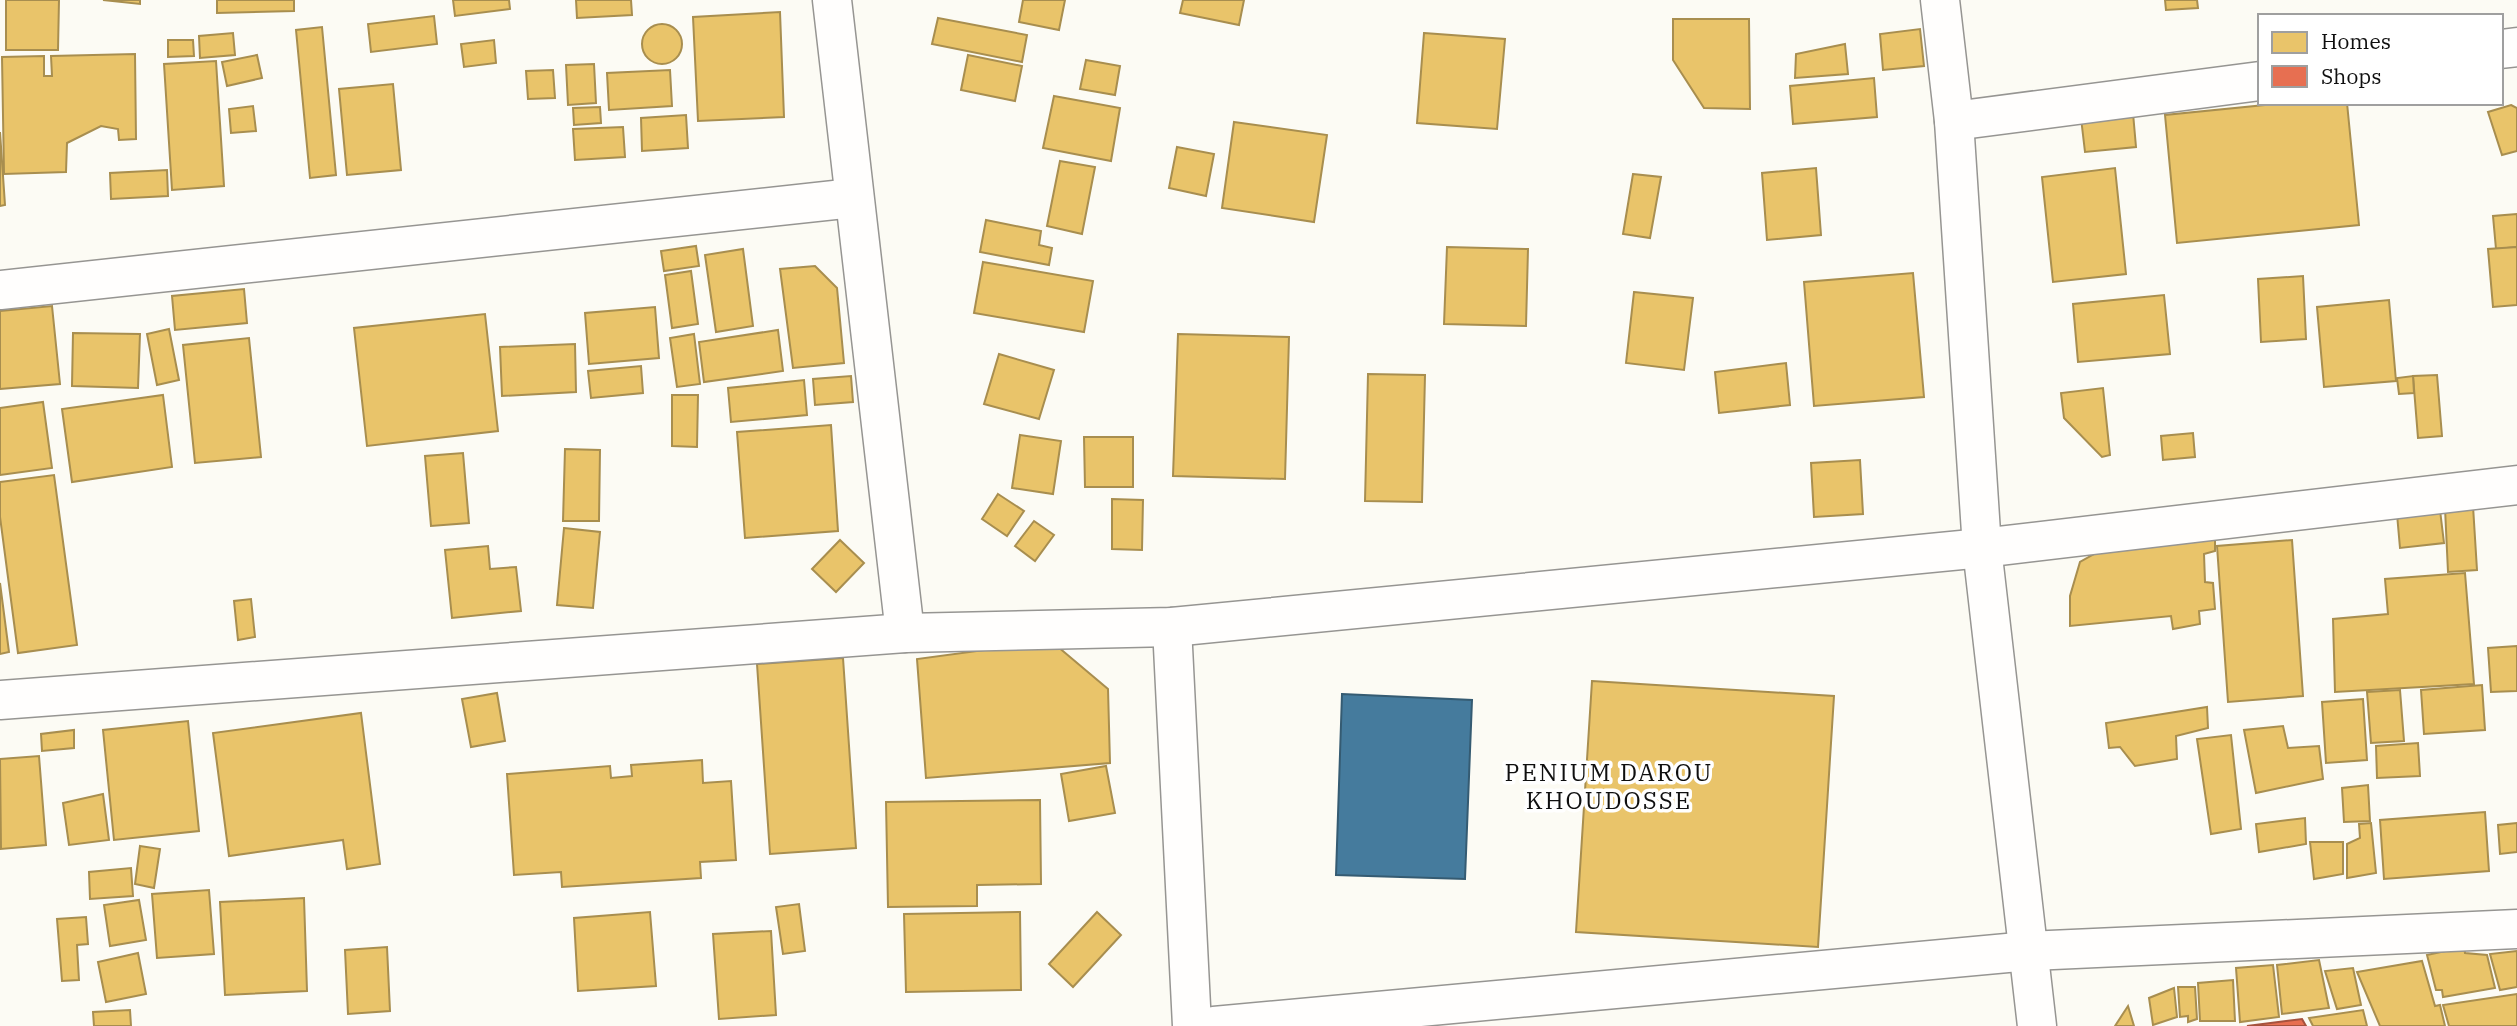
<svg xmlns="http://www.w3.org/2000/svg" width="2517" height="1026" font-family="'IBM Plex Serif',serif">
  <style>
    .homes { fill: #e9c46a; stroke: #a88e4f; stroke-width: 2 }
    .shops { fill: #e76f51; stroke: #a6523d; stroke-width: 2 }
    .public { fill: #457b9d; stroke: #355b72; stroke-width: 2 }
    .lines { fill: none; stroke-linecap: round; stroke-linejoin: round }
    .minor-casing { stroke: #969592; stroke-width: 41 }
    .minor { stroke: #fffefd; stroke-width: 38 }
    .labels { text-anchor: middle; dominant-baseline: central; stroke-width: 7; stroke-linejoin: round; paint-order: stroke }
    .quarter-label { font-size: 24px; letter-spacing: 2px; fill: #0f0f0f; stroke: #fff }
  </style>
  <rect width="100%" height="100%" fill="#fcfbf4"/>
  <g class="homes">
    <polygon points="6,0 59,0 58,50 6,50"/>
    <polygon points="103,0 140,0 140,4"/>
    <polygon points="217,0 294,0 294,11 217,13"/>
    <polygon points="453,0 509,0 510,9 455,16"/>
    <polygon points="576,0 631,0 632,15 577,18"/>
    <polygon points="1023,0 1065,0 1059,30 1019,22"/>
    <polygon points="1183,0 1244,0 1239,25 1180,13"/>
    <polygon points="2165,0 2197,0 2198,8 2166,10"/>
    <polygon points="780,12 784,117 698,121 693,17"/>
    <polygon points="434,16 437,44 371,52 368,24"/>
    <polygon points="938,18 1027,35 1022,62 932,44"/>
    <polygon points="1673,19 1749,19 1750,109 1704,108 1673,60"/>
    <circle cx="662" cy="44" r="20"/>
    <polygon points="322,27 336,175 310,178 296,30"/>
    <polygon points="1920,29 1924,66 1883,70 1880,34"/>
    <polygon points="233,33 235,55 200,58 199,36"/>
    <polygon points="1424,33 1505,39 1497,129 1417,123"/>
    <polygon points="168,40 193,40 194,56 168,57"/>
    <polygon points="494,40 496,63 464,67 461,44"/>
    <polygon points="1845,44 1848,74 1795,78 1796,54"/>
    <polygon points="135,54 136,139 119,140 118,129 101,126 67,143 66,172 4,174 2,57 44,56 44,76 52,76 51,56"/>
    <polygon points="257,55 262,78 227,86 222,62"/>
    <polygon points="968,55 1022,66 1015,101 961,90"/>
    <polygon points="1086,60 1120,66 1115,95 1080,89"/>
    <polygon points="216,61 224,186 172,190 164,64"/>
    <polygon points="594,64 596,103 568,105 566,65"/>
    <polygon points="553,70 555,98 528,99 526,71"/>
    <polygon points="670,70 672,106 609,110 607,73"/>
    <polygon points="1874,78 1877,117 1793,124 1790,86"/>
    <polygon points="393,84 401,170 347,175 339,89"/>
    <polygon points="1054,96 1120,108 1111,161 1043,148"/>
    <polygon points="2285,103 2347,103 2359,225 2177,243 2165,115"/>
    <polygon points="2511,105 2517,108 2517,151 2502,155 2488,112"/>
    <polygon points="253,106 256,131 231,133 229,109"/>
    <polygon points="600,107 601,123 574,125 573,108"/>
    <polygon points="2133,113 2136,147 2085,152 2081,118"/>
    <polygon points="686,115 688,148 642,151 641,118"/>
    <polygon points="1234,122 1327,135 1314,222 1222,208"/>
    <polygon points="623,127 625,157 575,160 573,129"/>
    <polygon points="0,132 5,205 0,206"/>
    <polygon points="1177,147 1214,154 1206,196 1169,188"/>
    <polygon points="1060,161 1095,167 1082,234 1047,226"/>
    <polygon points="1816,168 1821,235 1767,240 1762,173"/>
    <polygon points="2115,168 2126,274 2053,282 2042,177"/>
    <polygon points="167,170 168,196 111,199 110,173"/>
    <polygon points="1633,174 1661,177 1650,238 1623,234"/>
    <polygon points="2517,214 2517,247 2496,249 2493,216"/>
    <polygon points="986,220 1041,231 1039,245 1052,248 1049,265 980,252"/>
    <polygon points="696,246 699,266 664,271 661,251"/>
    <polygon points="1447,247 1528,249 1526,326 1444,324"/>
    <polygon points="2517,247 2517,305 2493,307 2488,249"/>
    <polygon points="743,249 753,326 716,332 705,255"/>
    <polygon points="983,262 1093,281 1084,332 974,313"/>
    <polygon points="815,266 837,288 844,363 793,368 780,269"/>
    <polygon points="691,271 698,324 672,328 665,275"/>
    <polygon points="1913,273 1924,397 1814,406 1804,282"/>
    <polygon points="2303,276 2306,339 2261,342 2258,279"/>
    <polygon points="244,289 247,323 175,330 172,296"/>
    <polygon points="1634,292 1693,298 1684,370 1626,363"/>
    <polygon points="2164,295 2170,354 2078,362 2073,304"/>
    <polygon points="2389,300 2396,381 2324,387 2317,307"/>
    <polygon points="52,306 60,384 0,389 0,311"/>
    <polygon points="655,307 659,358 589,364 585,313"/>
    <polygon points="485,314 498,431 367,446 354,328"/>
    <polygon points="169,329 179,380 157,385 147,334"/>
    <polygon points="778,330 783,371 704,382 699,342"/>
    <polygon points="73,333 140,334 138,388 72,386"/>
    <polygon points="694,334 700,384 677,387 670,338"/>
    <polygon points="1178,334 1289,337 1285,479 1173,476"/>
    <polygon points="249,338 261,457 195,463 183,345"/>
    <polygon points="575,344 576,392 502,396 500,347"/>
    <polygon points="999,354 1054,370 1039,419 984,404"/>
    <polygon points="1786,363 1790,405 1719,413 1715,372"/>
    <polygon points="641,366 643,393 591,398 588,371"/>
    <polygon points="1368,374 1425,375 1422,502 1365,501"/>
    <polygon points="2437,375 2442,436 2418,438 2413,376"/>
    <polygon points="851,376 853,402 815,405 813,379"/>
    <polygon points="2413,376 2414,393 2399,394 2397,378"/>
    <polygon points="804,380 807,415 731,422 728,388"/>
    <polygon points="2103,388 2110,455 2102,457 2064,418 2061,393"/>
    <polygon points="163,395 172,467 72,482 62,409"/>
    <polygon points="672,395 698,395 697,447 672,446"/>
    <polygon points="43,402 52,468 0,475 0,408"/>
    <polygon points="831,425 838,531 745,538 737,432"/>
    <polygon points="2193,433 2195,457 2163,460 2161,436"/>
    <polygon points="1020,435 1061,441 1053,494 1012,488"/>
    <polygon points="1084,437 1133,437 1133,487 1085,487"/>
    <polygon points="565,449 600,450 599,521 563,521"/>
    <polygon points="463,453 469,523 431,526 425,456"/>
    <polygon points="1860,460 1863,514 1814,517 1811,463"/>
    <polygon points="54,475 77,645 18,653 0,517 0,482"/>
    <polygon points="998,494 1024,511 1007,536 982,519"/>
    <polygon points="1112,499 1143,500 1142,550 1112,549"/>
    <polygon points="2473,506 2477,570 2448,572 2445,508"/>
    <polygon points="2440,510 2444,543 2400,548 2397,514"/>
    <polygon points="1034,521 1054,535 1035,561 1015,546"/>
    <polygon points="564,528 600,532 593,608 557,605"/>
    <polygon points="2215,532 2215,551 2204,554 2205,582 2213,583 2215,609 2199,611 2200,624 2173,629 2171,616 2070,626 2070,596 2080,562 2121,539"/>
    <polygon points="840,540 864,563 836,592 812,569"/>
    <polygon points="2292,540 2303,696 2228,702 2217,546"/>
    <polygon points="488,546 490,569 516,567 521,611 452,618 445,550"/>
    <polygon points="2465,573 2474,684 2335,692 2333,619 2388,614 2385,579"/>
    <polygon points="0,583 9,652 0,654"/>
    <polygon points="251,599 255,637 238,640 234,601"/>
    <polygon points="1051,641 1108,689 1110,763 926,778 917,659"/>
    <polygon points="2517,646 2517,691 2491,692 2488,648"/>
    <polygon points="843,658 856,848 770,854 757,664"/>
    <polygon points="1592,681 1834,696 1818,947 1576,932"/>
    <polygon points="2482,685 2485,730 2424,734 2421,690"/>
    <polygon points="2400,690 2404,741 2371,743 2367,692"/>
    <polygon points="497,693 505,741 471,747 462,699"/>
    <polygon points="2363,699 2367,760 2326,763 2322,702"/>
    <polygon points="2207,707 2208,728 2176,736 2177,759 2135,766 2120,747 2109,748 2106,723"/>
    <polygon points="361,713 380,864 347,869 343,840 229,856 213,733"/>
    <polygon points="188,721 199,831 114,840 103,730"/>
    <polygon points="2283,726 2288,748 2319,746 2323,779 2256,793 2244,730"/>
    <polygon points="74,730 74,748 42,751 41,734"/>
    <polygon points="2231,735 2241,829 2211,834 2197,739"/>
    <polygon points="2418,743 2420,776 2377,778 2376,746"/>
    <polygon points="39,756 46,845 1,849 0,759"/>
    <polygon points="702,760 703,783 731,781 736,860 700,862 701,878 562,887 561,872 514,875 507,774 610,766 611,778 632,776 631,765"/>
    <polygon points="1106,766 1115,813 1069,821 1061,774"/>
    <polygon points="2368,785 2370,821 2344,822 2342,788"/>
    <polygon points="103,794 109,840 69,845 63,803"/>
    <polygon points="1040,800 1041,884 977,885 977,906 888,907 886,802"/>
    <polygon points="2485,812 2489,871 2384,879 2380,820"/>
    <polygon points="2305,818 2306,844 2259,852 2256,824"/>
    <polygon points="2371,823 2376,873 2347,878 2347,844 2360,838 2359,824"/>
    <polygon points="2517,823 2517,852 2500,854 2498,825"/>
    <polygon points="2310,842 2343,842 2343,874 2314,879"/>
    <polygon points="140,846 160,849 154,888 135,884"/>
    <polygon points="131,868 133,896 90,899 89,872"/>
    <polygon points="209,890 214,954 157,958 152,894"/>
    <polygon points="304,898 307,991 225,995 220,902"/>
    <polygon points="139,900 146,940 110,946 104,905"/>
    <polygon points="799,904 805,951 783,954 776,907"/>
    <polygon points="650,912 656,986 578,991 574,918"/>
    <polygon points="1020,912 1021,990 906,992 904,914"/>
    <polygon points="1097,912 1121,935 1073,987 1049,964"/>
    <polygon points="86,917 88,944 77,945 79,980 62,981 57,919"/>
    <polygon points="771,931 776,1015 719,1019 713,934"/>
    <polygon points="387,947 390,1011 348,1014 345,950"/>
    <polygon points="2464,947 2465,953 2487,955 2495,988 2443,997 2442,990 2436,990 2427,955"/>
    <polygon points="2517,951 2517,987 2500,990 2490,954"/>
    <polygon points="138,953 146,994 106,1002 98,962"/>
    <polygon points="2319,960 2329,1008 2282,1014 2277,965"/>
    <polygon points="2422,961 2435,1006 2440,1005 2445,1026 2380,1026 2357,972"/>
    <polygon points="2273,965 2279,1017 2240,1022 2236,968"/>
    <polygon points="2353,968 2361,1005 2337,1009 2325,971"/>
    <polygon points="2233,980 2235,1021 2200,1021 2198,983"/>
    <polygon points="2178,987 2195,987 2197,1019 2188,1022 2188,1016 2180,1017"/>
    <polygon points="2174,988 2177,1017 2153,1025 2149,998"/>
    <polygon points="2517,994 2517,1026 2449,1026 2443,1005"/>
    <polygon points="2128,1006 2134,1026 2115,1026"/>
    <polygon points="130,1010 131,1026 94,1026 93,1012"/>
    <polygon points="2363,1010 2367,1026 2313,1026 2309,1018"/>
  </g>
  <polygon class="shops" points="2302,1019 2306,1026 2247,1026"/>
  <polygon class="public" points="1342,694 1472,700 1465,879 1336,875"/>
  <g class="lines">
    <defs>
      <g id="minor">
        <polyline points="832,0 905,633"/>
        <polyline points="1940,0 1954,121 1982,548 2037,1026"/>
        <polyline points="2501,49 2517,47"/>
        <polyline points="1954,121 2260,81"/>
        <polyline points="0,290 853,198"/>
        <polyline points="1172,627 1192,1026"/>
        <polyline points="0,700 905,633 1172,627 1982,548 2517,485"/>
        <polyline points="1214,1026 2029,951 2517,929"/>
      </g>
    </defs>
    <use href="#minor" class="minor-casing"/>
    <use href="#minor" class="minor"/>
  </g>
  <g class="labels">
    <g class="quarter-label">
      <text x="1609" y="772">PENIUM DAROU<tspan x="1609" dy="28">KHOUDOSSE</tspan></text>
    </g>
  </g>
  <rect x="2258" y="14" width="245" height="91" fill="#ffffff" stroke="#9f9f9f" stroke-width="2"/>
  <rect x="2272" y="32" width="35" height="21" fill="#e9c46a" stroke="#9f9f9f" stroke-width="2"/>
  <text x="2321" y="49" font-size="21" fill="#0f0f0f">Homes</text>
  <rect x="2272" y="66" width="35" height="21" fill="#e76f51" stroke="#9f9f9f" stroke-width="2"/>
  <text x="2321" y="84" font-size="21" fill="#0f0f0f">Shops</text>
</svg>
